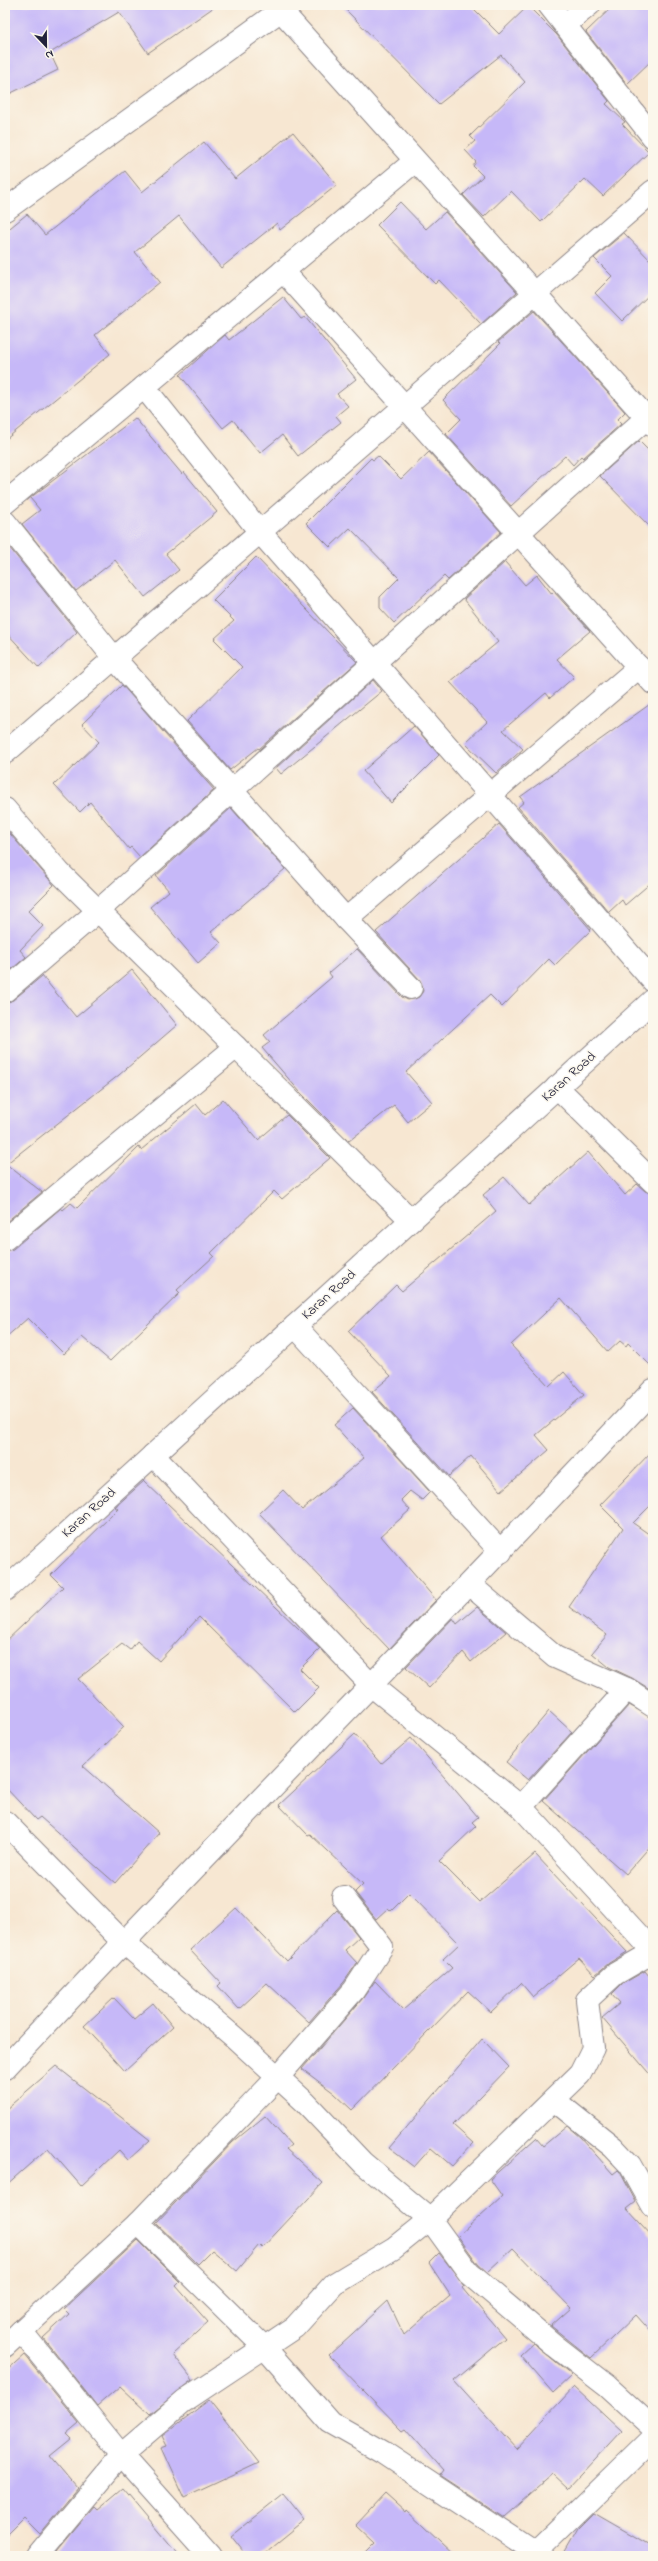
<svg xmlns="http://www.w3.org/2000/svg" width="658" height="2561" font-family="'Indie Flower',sans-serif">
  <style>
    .building { fill: #c6b8f8 }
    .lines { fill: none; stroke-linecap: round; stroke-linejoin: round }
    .minor-casing { stroke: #8c8486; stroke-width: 24 }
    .tertiary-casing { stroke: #8c8486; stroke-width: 24 }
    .minor { stroke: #fff; stroke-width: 22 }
    .tertiary { stroke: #fff; stroke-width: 22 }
    .labels { text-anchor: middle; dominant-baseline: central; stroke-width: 3; stroke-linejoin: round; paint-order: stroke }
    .street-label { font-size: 14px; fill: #22223b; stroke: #fbf7ec }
  </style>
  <rect width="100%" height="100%" fill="#fbf7ec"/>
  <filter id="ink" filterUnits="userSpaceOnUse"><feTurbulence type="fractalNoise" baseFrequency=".025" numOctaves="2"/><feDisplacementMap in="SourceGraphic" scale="8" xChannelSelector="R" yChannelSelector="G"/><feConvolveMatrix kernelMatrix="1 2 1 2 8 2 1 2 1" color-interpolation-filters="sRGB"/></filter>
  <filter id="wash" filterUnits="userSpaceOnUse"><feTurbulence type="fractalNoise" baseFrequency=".012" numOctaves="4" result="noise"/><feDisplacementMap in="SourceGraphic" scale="16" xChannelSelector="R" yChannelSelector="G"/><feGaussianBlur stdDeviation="0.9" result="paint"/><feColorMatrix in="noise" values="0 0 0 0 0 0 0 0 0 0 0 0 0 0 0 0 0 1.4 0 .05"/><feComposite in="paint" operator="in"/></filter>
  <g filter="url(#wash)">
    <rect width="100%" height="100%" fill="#f7e7d2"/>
    <g id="blocks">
      <g class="building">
        <polygon points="5,5 217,5 148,53 119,12 50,53 58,70 5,96"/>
        <polygon points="341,5 470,5 499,34 528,6 557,35 609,101 606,104 625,122 622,124 649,152 603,196 585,179 541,222 511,191 484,217 463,195 483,176 473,166 476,162 465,150 475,141 470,136 525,82 501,55 439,104"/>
        <polygon points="614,5 653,5 653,59 627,84 586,32"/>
        <polygon points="293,132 337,185 280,230 277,223 221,268 179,216 135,252 160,282 95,335 110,354 5,440 5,232 27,214 45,235 125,171 142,192 204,142 235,179"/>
        <polygon points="400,202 426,229 445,212 517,292 481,324 439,280 435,284 377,225"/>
        <polygon points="624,233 653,263 653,291 622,321 595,293 612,276 594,258"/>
        <polygon points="283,297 301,319 305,317 356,379 337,394 348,406 336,416 341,422 298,456 282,435 260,453 233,420 223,428 180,375 225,335 229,340"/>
        <polygon points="534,311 625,412 617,420 621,424 583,458 581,456 573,465 565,456 511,506 446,434 461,419 443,400 500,344 498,342"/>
        <polygon points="135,418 182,474 184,472 217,512 166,554 179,570 145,597 115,560 76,591 22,524 40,510 30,498"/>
        <polygon points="639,441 653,455 653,530 600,476"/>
        <polygon points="429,452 501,532 448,580 444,576 394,623 380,608 380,597 399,578 350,528 330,547 306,523 371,458 373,460 378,456 401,479"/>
        <polygon points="5,542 77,632 39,668 5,631"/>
        <polygon points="256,557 357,662 259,749 258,748 230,770 187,721 242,667 214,639 234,621 213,600"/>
        <polygon points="505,562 525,585 537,575 552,594 554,592 590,631 557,659 574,677 550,698 546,693 503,730 523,749 496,773 465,743 487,722 450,682 498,642 464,599"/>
        <polygon points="373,680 382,691 281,774 276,768"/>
        <polygon points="122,685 214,790 140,857 131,847 129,849 90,802 80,812 54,785 99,742 82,724"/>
        <polygon points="653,702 653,881 625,905 622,900 609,912 518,807 524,802 520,797"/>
        <polygon points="414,726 439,755 391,803 363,771"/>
        <polygon points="231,808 285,869 211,932 221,943 198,963 150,907 169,891 156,876"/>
        <polygon points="499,824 591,930 555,965 549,959 502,1007 490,995 406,1072 432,1102 408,1122 394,1105 349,1141 300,1092 262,1048 270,1042 264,1035 332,977 329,973 357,949 402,997 408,1000 419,997 423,991 420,980 376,932"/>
        <polygon points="5,828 54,885 28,911 43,926 20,950 26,957 5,975"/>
        <polygon points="132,970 177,1025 119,1075 6,1164 42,1192 5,1223 5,1003 13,1000 42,976 76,1017"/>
        <polygon points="223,1099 258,1140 287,1115 330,1158 282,1199 274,1191 211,1253 214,1256 177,1290 180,1293 110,1361 82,1337 64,1354 28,1318 5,1338 5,1251 13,1249 61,1208 63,1210 71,1203 77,1208 139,1147 141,1150 196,1104 205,1115"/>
        <polygon points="588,1152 625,1195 637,1184 645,1191 653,1194 653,1368 628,1343 626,1346 620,1341 608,1352 561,1298 511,1345 549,1386 564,1372 584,1395 536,1435 549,1450 501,1491 471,1456 449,1476 372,1392 391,1376 348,1331 396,1285 402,1291 496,1211 483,1195 504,1177 529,1205"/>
        <polygon points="353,1408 430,1492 422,1500 410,1491 401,1500 410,1510 381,1536 436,1600 389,1649 259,1513 283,1490 302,1510 364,1458 334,1425"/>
        <polygon points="653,1450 653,1503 633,1523 653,1537 653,1691 632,1678 609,1667 592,1653 607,1635 569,1607 623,1528 600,1505"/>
        <polygon points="144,1481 320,1649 300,1669 319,1688 295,1712 199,1617 159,1661 137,1641 130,1650 122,1644 78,1679 124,1727 83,1766 159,1833 115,1883 40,1817 36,1820 5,1787 5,1642 63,1587 51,1575 118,1509 115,1507"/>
        <polygon points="477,1607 506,1632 471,1662 463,1652 429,1688 406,1667 453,1618 457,1624"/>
        <polygon points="629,1705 653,1718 653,1843 626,1874 543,1801"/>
        <polygon points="549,1711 572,1732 528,1780 506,1762"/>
        <polygon points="355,1734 381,1764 411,1738 478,1817 472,1822 476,1826 439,1861 480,1902 535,1854 627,1952 609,1963 595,1975 579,1958 533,1997 521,1983 491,2012 468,1991 352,2110 334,2093 302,2069 363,1998 375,1981 403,2010 452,1968 443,1959 459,1944 409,1893 391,1911 388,1908 376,1919 355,1892 363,1884 310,1834 308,1835 279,1805"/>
        <polygon points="236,1908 287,1961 337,1910 359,1937 345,1950 357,1963 344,1982 309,2022 267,1983 239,2009 218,1986 221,1983 190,1950"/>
        <polygon points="645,1971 650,1977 653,1975 653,2078 602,2018 620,2003 612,1994 622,1984"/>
        <polygon points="114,1998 134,2019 153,2003 173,2027 125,2071 84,2026"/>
        <polygon points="482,2039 509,2067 453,2125 473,2143 452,2166 431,2148 414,2167 389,2148"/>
        <polygon points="56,2066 150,2140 128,2160 119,2150 81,2186 48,2148 5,2186 5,2110"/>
        <polygon points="265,2116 291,2145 286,2149 323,2183 262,2248 259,2245 237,2271 212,2250 198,2264 156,2223 233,2142"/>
        <polygon points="567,2126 580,2137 613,2174 618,2170 620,2172 636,2202 627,2209 653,2237 653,2334 636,2315 591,2358 551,2326 571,2308 513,2248 487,2272 478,2264 458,2236 502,2196 490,2179 536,2138 543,2146"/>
        <polygon points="138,2240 180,2282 176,2286 208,2322 173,2354 193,2380 150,2414 120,2386 97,2406 43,2338 69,2314 64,2309"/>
        <polygon points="439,2253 465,2286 463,2288 505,2338 454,2381 516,2449 574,2387 621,2431 568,2488 553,2474 504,2517 440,2475 443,2471 406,2429 403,2431 329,2355 388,2301 404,2335 450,2295 429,2263"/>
        <polygon points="533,2343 572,2375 553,2393 520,2355"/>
        <polygon points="24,2355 79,2423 66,2434 71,2439 50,2456 77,2488 39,2534 23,2518 5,2536 5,2372"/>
        <polygon points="209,2400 259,2463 184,2498 161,2448 167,2446 162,2436"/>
        <polygon points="123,2488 180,2556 62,2556 57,2551 94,2507 97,2510"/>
        <polygon points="283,2494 305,2521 262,2556 247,2556 231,2536"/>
        <polygon points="385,2494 405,2512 406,2510 455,2556 362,2556 375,2543 356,2525"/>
        <polygon points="594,2513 653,2547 653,2556 562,2556 577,2530"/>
      </g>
    </g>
  </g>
  <g filter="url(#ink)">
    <use href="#blocks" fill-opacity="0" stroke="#8c8486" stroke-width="1"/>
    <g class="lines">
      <defs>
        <g id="minor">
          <polyline points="276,5 653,425"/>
          <polyline points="566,24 589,5"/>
          <polyline points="5,210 288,5"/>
          <polyline points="283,271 653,683"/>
          <polyline points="144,387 260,532 653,981"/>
          <polyline points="5,503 415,161"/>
          <polyline points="5,522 114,658 346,919 411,988"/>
          <polyline points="5,753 653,191"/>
          <polyline points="5,809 59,872 411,1220"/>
          <polyline points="346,919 639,667"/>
          <polyline points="5,991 98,911 653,412"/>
          <polyline points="557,1087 653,1182"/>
          <polyline points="5,1239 236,1047"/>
          <polyline points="295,1326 501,1552"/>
          <polyline points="153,1455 372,1686 521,1807 653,1951"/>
          <polyline points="469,1584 555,1657 627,1689 653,1706"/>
          <polyline points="521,1807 627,1689"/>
          <polyline points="5,1822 123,1942 234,2037 305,2102 363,2163 430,2219 469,2273 554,2345 607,2386 653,2428"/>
          <path d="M5 2068C218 1840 439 1618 653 1390"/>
          <polyline points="554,2100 613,2147 630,2165 653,2206"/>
          <polyline points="138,2223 265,2348 330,2422 383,2452 540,2556"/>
          <polyline points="21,2331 121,2455 211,2556"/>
          <polyline points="5,2346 138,2223 278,2077 354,1990 382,1947 343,1897"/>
          <polyline points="37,2556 121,2455 184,2401 295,2327 334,2284 394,2248 430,2219 580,2074 593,2048 587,2000 615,1974 653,1952"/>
          <polyline points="532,2556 653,2438"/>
        </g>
        <g id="tertiary">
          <polyline points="549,5 653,137"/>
          <polyline points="5,1590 653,1000"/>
        </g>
      </defs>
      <use href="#minor" class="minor-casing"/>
      <use href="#tertiary" class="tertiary-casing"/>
      <use href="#minor" class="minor"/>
      <use href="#tertiary" class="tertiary"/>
    </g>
  </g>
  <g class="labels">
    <g class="street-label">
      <text transform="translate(569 1077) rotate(-42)">Karan Road</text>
      <text transform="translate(329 1295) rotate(-42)">Karan Road</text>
      <text transform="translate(89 1513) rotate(-42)">Karan Road</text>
    </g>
  </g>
  <rect width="658" height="2561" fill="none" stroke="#fbf7ec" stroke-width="20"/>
  <g transform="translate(46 46) rotate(158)" stroke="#fbf7ec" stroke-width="3" paint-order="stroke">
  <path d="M0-3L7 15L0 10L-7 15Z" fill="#22223b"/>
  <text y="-6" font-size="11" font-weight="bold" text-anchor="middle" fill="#22223b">N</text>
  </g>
</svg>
